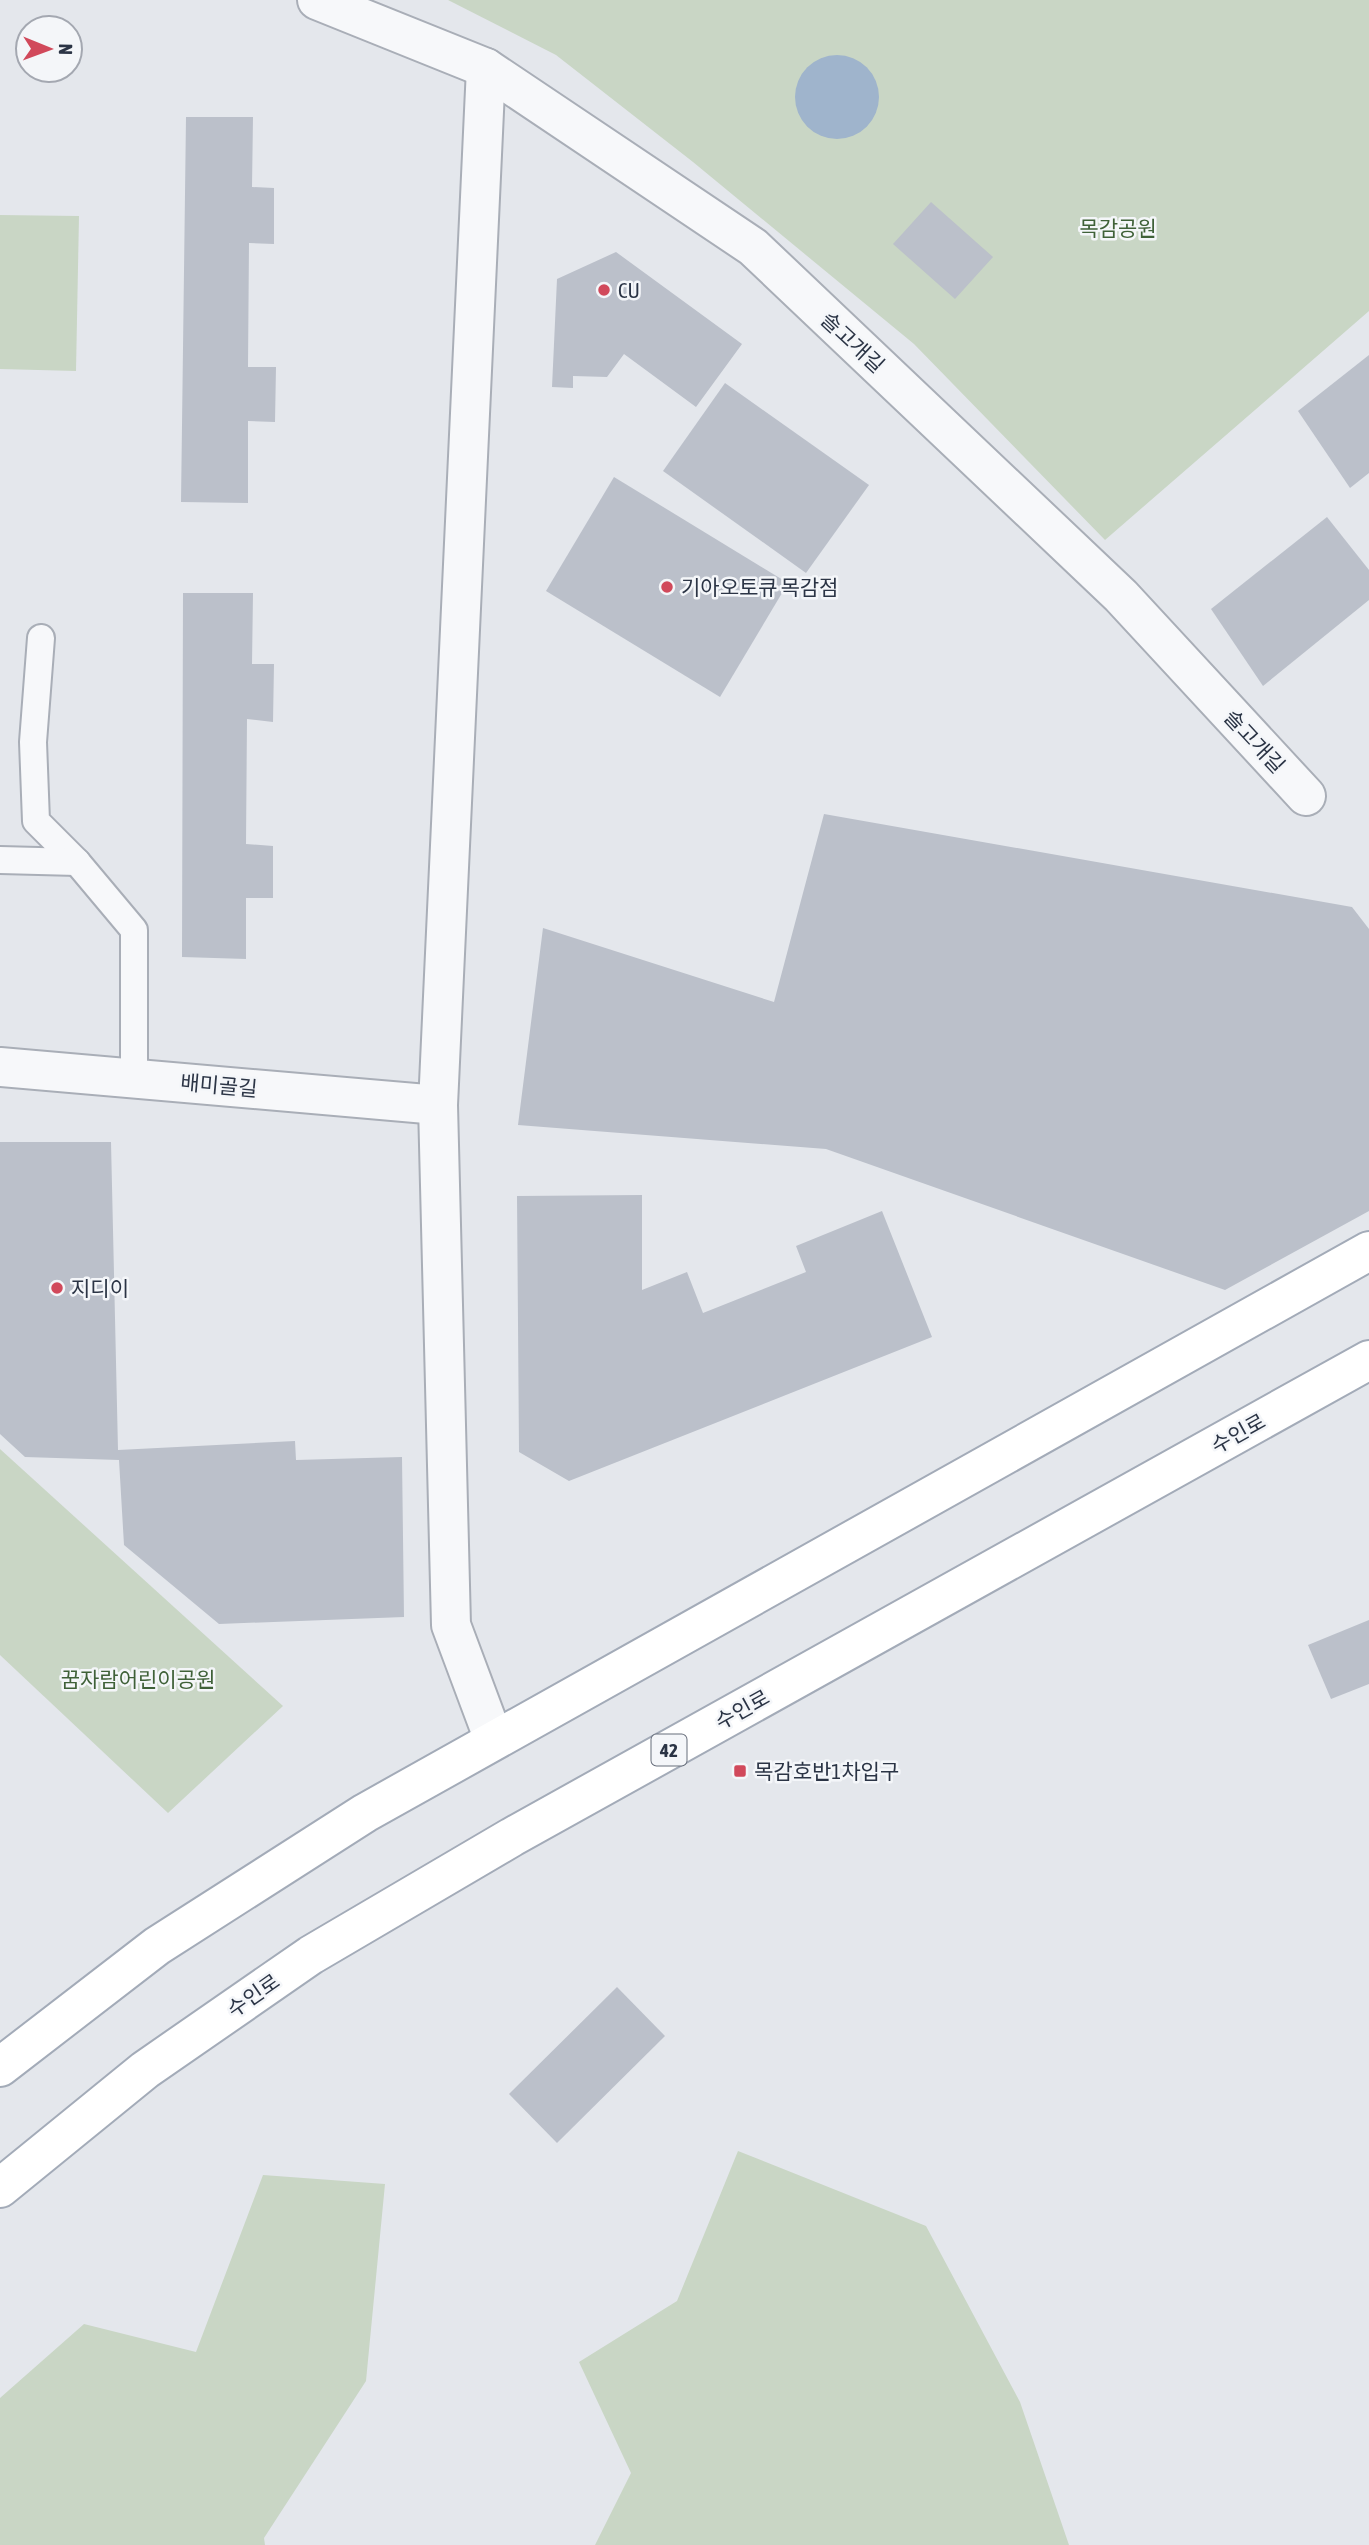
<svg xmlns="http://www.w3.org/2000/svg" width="1369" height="2545" font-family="'Asap Condensed','Noto Sans KR',sans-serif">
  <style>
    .green { fill: #c9d6c5 }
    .water { fill: #9fb4cc }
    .building { fill: #bbc0ca }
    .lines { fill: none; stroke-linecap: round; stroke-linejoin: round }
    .service-casing { stroke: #a9aeb7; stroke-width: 30 }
    .minor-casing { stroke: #a9aeb7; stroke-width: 42 }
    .primary-casing { stroke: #a3abb8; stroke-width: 42 }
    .service { stroke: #f7f8fa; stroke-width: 26 }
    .minor { stroke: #f7f8fa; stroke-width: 38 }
    .primary { stroke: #fff; stroke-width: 38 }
    .poi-dot { fill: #d1495b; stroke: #f4f6f9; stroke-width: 2.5 }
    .labels { text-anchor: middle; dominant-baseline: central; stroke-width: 5; stroke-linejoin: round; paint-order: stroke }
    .shield { fill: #f4f6f9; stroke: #676e7b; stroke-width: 2 }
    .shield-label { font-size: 19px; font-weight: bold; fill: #2b3445 }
    .park-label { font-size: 21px; fill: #3f6138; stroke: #f4f6f9 }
    .poi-label { font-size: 21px; fill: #2b3445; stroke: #f4f6f9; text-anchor: start }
    .street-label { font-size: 21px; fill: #2b3445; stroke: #f4f6f9 }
  </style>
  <rect width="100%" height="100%" fill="#e4e7ec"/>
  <g class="green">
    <polygon points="448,0 1369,0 1369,311 1105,540 914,344 693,162 556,55"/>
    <polygon points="0,215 79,216 76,371 0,369"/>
    <polygon points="0,1449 283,1706 168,1813 0,1655"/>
    <polygon points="738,2151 926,2226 1020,2402 1069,2545 595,2545 631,2473 579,2362 677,2301"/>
    <polygon points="263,2175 385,2184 366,2381 264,2538 265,2545 0,2545 0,2398 84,2324 196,2352"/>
  </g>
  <circle class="water" cx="837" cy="97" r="42"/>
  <g class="building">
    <polygon points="186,117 253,117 252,187 274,188 274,244 249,243 248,367 276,367 275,422 248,421 248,503 181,502"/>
    <polygon points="931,202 993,257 955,299 893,244"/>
    <polygon points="616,252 742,344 696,407 624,354 607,377 573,376 573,388 552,387 557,279"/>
    <polygon points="1369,355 1369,473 1350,488 1298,411"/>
    <polygon points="725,383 869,485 806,573 663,471"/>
    <polygon points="614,477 788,583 720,697 546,591"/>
    <polygon points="1327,517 1369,570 1369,600 1263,686 1211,609"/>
    <polygon points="183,593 253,593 252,664 274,664 273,722 247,719 246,844 273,846 273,898 246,898 246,959 182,957"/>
    <polygon points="824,814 1352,907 1369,929 1369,1211 1225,1290 826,1149 518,1125 543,928 774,1002"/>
    <polygon points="0,1142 111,1142 118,1450 295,1441 296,1460 402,1457 404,1617 219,1624 124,1545 119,1460 25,1457 0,1434"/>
    <polygon points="642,1195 642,1290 687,1272 703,1313 806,1272 796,1246 882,1211 932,1337 569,1481 519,1452 517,1196"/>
    <polygon points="1369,1620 1369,1684 1331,1699 1308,1645"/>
    <polygon points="617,1987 665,2036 557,2143 509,2094"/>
  </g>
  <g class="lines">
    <defs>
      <g id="service">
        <polyline points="41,638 33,742 36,821 77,862 134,930 134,1077"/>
        <polyline points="0,860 77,862"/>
      </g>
      <g id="minor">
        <polyline points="317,0 486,68 753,247 1121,596 1306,796"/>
        <polyline points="486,68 438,1105 451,1625 494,1740"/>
        <polyline points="0,1067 438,1105"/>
      </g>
      <g id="primary">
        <polyline points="0,2067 157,1946 365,1813 1369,1251"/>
        <polyline points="0,2188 145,2070 311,1955 512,1837 1369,1360"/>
      </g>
    </defs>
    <use href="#service" class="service-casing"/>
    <use href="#minor" class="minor-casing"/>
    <use href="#primary" class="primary-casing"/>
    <use href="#service" class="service"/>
    <use href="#minor" class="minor"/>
    <use href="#primary" class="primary"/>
  </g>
  <g class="poi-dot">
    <circle cx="604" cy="290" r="7"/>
    <circle cx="667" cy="587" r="7"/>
    <circle cx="57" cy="1288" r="7"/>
    <rect x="733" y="1764" width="14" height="14" rx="3.5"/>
  </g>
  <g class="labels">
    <rect class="shield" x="651.5" y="1734.5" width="35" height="31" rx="5"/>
    <g class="shield-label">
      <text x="669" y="1750">42</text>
    </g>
    <g class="park-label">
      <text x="1118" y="228">목감공원</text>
      <text x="138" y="1679">꿈자람어린이공원</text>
    </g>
    <g class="poi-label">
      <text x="618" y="290">CU</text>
      <text x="681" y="587">기아오토큐 목감점</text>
      <text x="71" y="1288">지디이</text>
      <text x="754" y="1771">목감호반1차입구</text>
    </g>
    <g class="street-label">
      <text transform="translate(853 342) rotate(43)">솔고개길</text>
      <text transform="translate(1255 741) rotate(47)">솔고개길</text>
      <text transform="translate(219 1085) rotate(5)">배미골길</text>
      <text transform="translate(1238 1433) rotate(-29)">수인로</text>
      <text transform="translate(742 1709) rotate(-29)">수인로</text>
      <text transform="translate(253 1995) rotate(-35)">수인로</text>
    </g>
  </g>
  <g transform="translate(49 49) rotate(91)"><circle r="33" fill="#f4f6f9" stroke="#a4a8b1" stroke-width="2"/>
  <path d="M0-5L12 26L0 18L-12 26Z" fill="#d1495b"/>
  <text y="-10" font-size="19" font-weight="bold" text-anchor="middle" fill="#2b3445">N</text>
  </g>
</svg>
